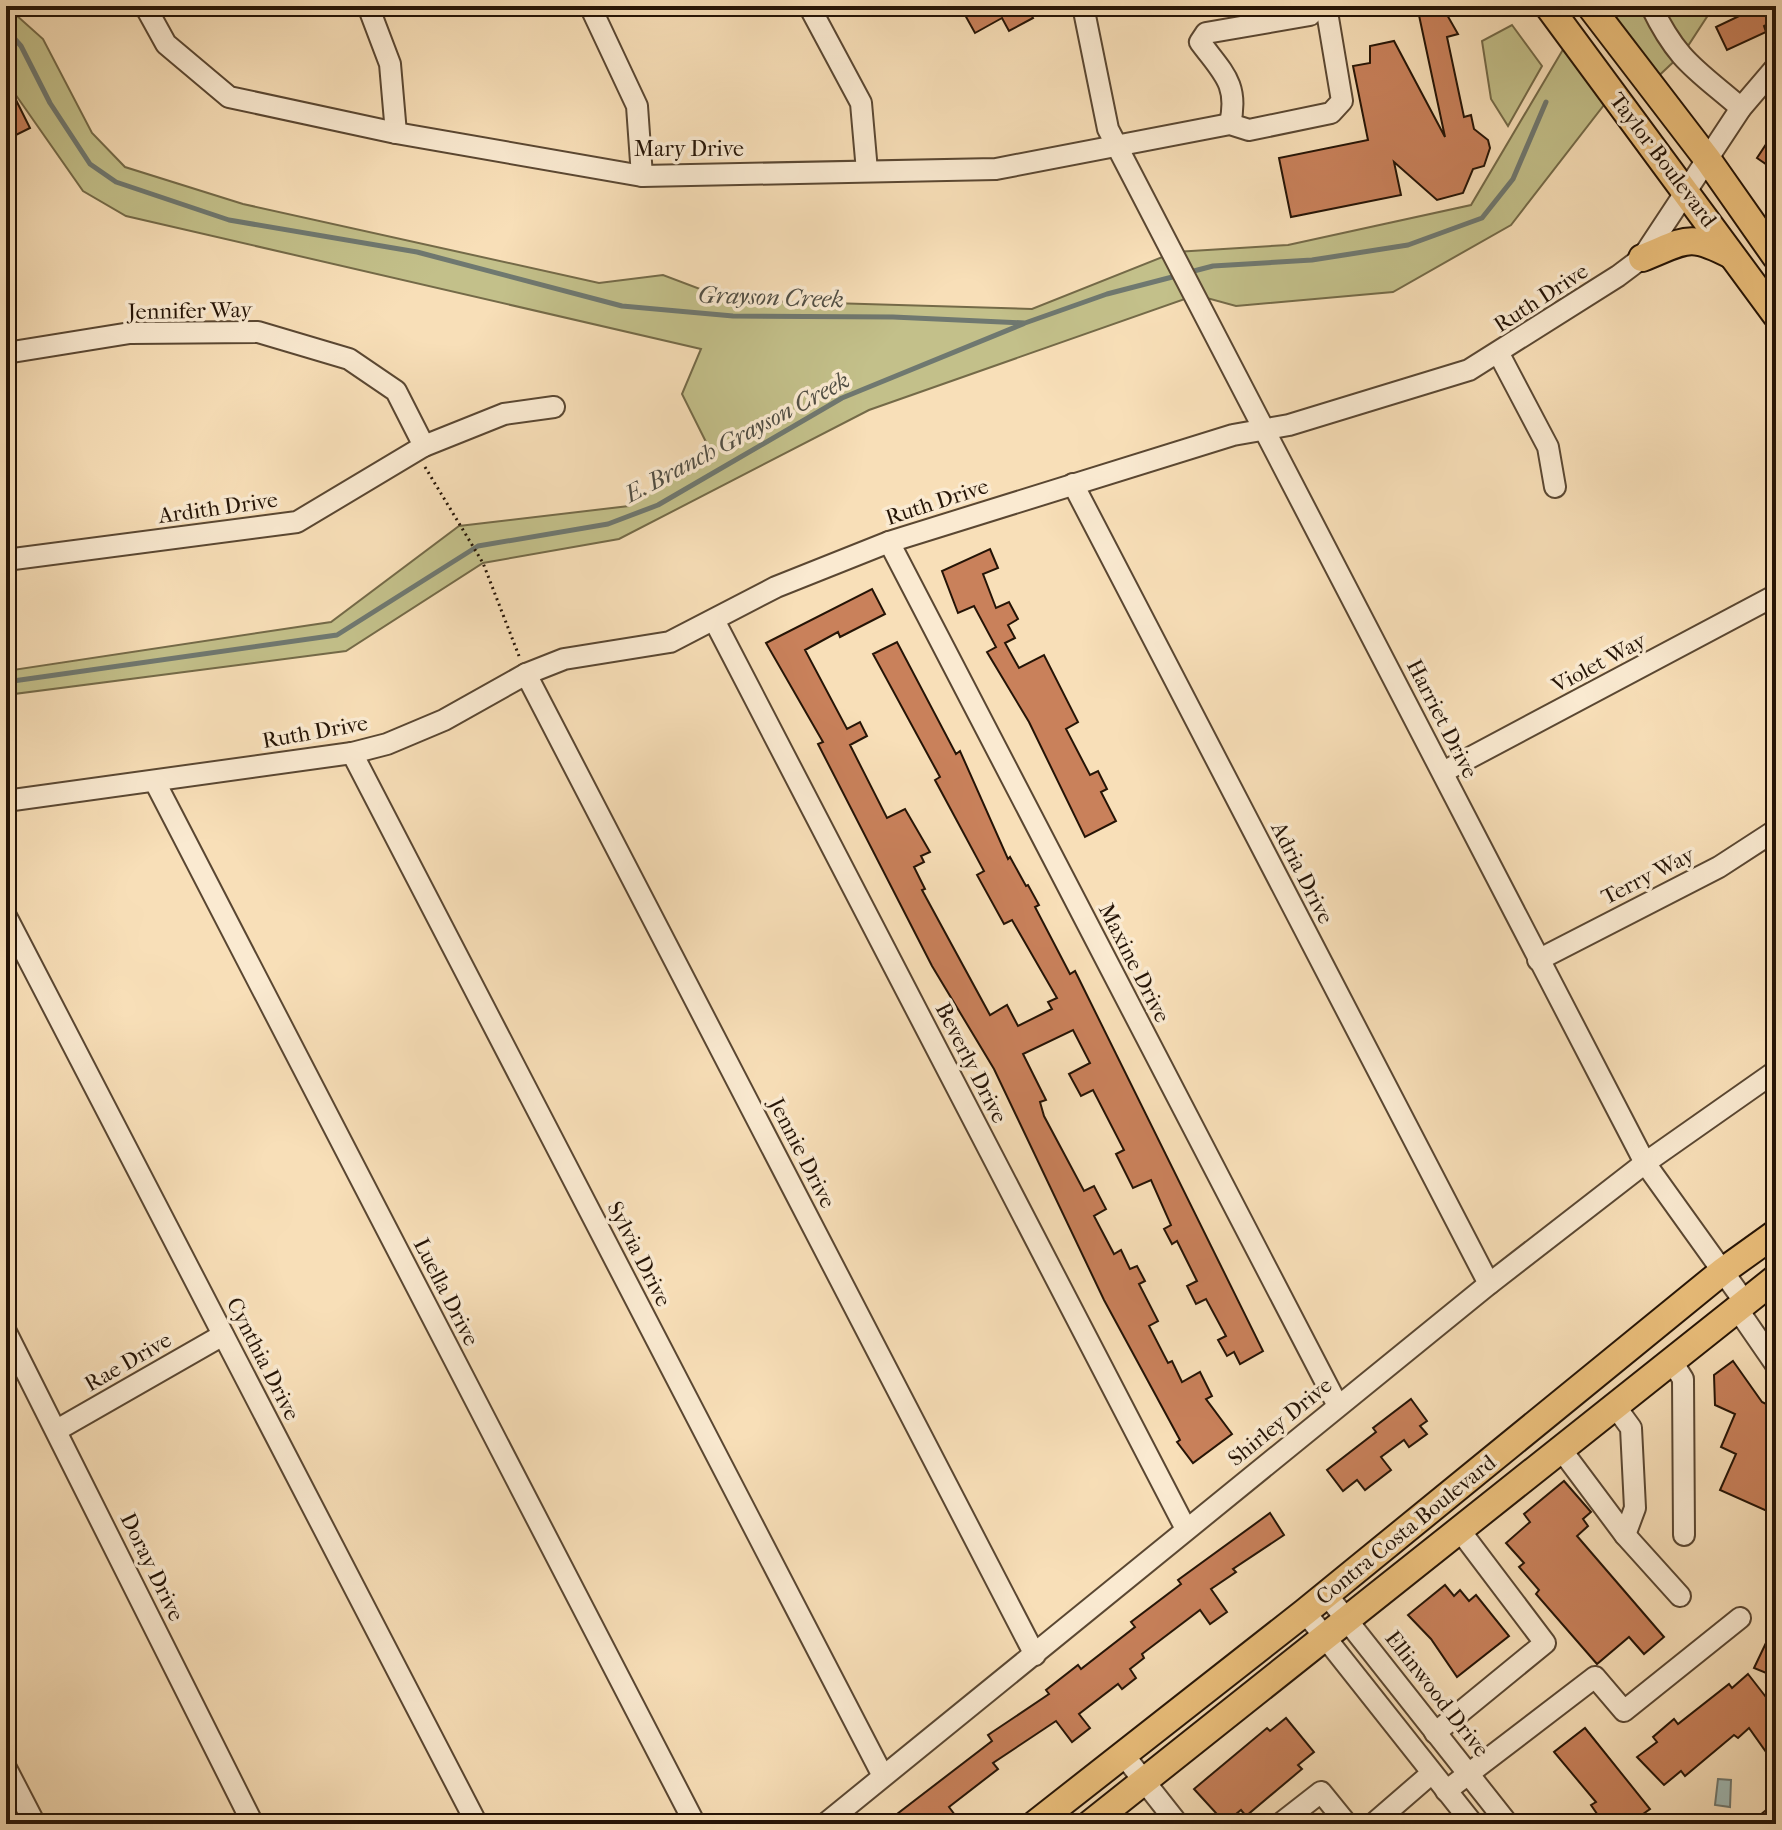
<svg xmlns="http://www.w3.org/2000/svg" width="1782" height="1830" font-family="'IM FELL French Canon',serif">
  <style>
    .green { fill: #c3c08a; stroke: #746a48; stroke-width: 2 }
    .water { fill: #a0bbb7; stroke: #6f7870; stroke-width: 2 }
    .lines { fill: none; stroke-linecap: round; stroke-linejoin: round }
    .stream { stroke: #6f7870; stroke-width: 5 }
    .building { fill: #c9815b; stroke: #251406; stroke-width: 2 }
    .minor-casing { stroke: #5a4732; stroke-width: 24 }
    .major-casing { stroke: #251406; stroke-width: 30 }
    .path { stroke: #251406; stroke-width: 3; stroke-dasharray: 2 4; stroke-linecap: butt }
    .minor { stroke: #faead1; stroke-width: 20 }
    .major { stroke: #ecc07c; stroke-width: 26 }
    .labels { text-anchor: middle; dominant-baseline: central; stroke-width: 7; stroke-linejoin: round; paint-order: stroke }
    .street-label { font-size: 22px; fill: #251406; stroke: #faead1 }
    .water-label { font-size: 24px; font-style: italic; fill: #504e44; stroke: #faead1 }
  </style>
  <rect width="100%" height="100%" fill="#f8dfb8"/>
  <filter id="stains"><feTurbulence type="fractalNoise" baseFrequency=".0025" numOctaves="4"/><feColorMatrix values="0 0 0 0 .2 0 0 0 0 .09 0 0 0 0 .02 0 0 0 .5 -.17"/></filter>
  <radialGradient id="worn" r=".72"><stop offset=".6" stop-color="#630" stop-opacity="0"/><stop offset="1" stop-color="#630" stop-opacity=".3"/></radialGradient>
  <g class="green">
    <polygon points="6,6 43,39 92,133 125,167 243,204 599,283 663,275 729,300 1032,309 1175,252 1288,245 1471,205 1571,36 1614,92 1511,225 1393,292 1236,306 1196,295 869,410 619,539 483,563 346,651 6,695 6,671 331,622 459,526 629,506 710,450 682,394 701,349 126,216 83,191 6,81"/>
    <polygon points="1590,6 1714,6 1684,52 1650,84"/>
    <polygon points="1512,25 1542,66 1508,126 1491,99 1482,41"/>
  </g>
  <polygon class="water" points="1718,1779 1731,1780 1730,1807 1715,1805"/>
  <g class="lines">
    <g class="stream">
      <polyline points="6,29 21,46 50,103 90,164 116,182 229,220 417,252 622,306 733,316 893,317 1025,323 1107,294 1180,275"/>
      <polyline points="1190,272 1213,266 1312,260 1408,245 1482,218 1513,179 1546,102"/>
      <polyline points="6,682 337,635 478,546 608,524 658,505 842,398 1023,324"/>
    </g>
  </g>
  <g class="building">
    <polygon points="960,6 1026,6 1033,18 1009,31 1002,18 975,33"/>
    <polygon points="1417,6 1442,6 1458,34 1447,37 1464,117 1471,115 1474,129 1488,140 1490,148 1484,166 1473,169 1463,193 1437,200 1394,162 1401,195 1291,217 1279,158 1368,140 1353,66 1370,63 1370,46 1394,41 1445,137"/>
    <polygon points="1760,6 1772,6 1776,20 1764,26 1766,32 1727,50 1716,27"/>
    <polygon points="6,80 30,128 6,140"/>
    <polygon points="1776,129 1776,171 1757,158"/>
    <polygon points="990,549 998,568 983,574 996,608 1009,602 1018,619 1008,625 1015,638 1005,643 1019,668 1044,655 1078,722 1066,729 1090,775 1098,771 1107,789 1101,792 1116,821 1085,837 1029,722 987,652 996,647 974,606 958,613 942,571"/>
    <polygon points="872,589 885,614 840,637 838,632 805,650 847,729 860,722 867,736 850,745 887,818 905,809 930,852 921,856 924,862 914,867 925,889 922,890 990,1015 1007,1005 1018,1026 1052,1009 1048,1002 1057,998 1012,920 1004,924 977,875 984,871 935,780 940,777 873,654 897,642 956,754 960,751 1008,859 1010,857 1026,886 1028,885 1039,905 1035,907 1070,974 1075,971 1263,1351 1240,1364 1234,1352 1227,1356 1218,1340 1226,1336 1206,1299 1196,1304 1187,1286 1197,1281 1177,1241 1172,1244 1164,1229 1171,1225 1151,1180 1133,1188 1116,1154 1124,1150 1093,1090 1081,1096 1069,1074 1090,1063 1073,1030 1023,1054 1046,1100 1040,1102 1044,1116 1084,1191 1094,1186 1106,1209 1094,1216 1114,1254 1121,1250 1130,1269 1137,1266 1145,1281 1139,1284 1158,1321 1149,1326 1168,1363 1172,1361 1182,1382 1200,1372 1212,1396 1206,1399 1232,1434 1193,1463 1177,1442 1180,1440 1104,1300 994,1069 932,966 818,744 823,742 766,643"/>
    <polygon points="1733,1361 1762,1402 1776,1409 1776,1515 1720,1490 1736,1454 1721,1447 1735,1414 1715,1405 1714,1375"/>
    <polygon points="1411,1399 1427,1421 1420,1426 1427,1434 1409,1447 1404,1440 1381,1457 1391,1470 1365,1490 1357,1480 1343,1491 1327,1470 1376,1432 1373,1428"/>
    <polygon points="1564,1481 1591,1512 1583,1519 1588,1526 1577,1536 1664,1637 1644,1654 1629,1637 1597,1664 1536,1594 1539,1590 1519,1567 1524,1563 1506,1543 1530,1522 1524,1514"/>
    <polygon points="1270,1513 1284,1535 1233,1569 1236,1572 1211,1589 1227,1612 1210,1624 1200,1610 1142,1654 1144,1658 1130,1669 1136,1678 1122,1689 1118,1684 1079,1714 1090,1728 1072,1742 1056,1721 993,1763 998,1769 949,1807 955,1815 944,1823 939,1816 928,1824 884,1824 992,1741 988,1735 1049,1694 1046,1690 1078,1665 1081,1669 1135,1627 1131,1622 1181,1584 1178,1580"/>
    <polygon points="1445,1585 1454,1596 1460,1590 1469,1601 1476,1595 1509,1636 1457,1677 1431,1639 1408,1615"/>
    <polygon points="1776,1622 1776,1677 1754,1668"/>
    <polygon points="1748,1674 1776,1710 1776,1766 1749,1728 1738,1738 1734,1735 1685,1776 1681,1771 1664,1785 1637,1757 1657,1742 1653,1737 1674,1719 1678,1724 1729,1684 1732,1688"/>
    <polygon points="1286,1718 1314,1752 1298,1765 1302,1769 1246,1816 1241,1810 1225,1823 1194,1789 1267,1728 1270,1731"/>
    <polygon points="1585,1728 1650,1809 1629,1824 1604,1824 1591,1805 1596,1802 1554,1752"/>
    <polygon points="1776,1802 1776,1824 1749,1824"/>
  </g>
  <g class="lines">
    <defs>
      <g id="minor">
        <polyline points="145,6 166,44 229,97 396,133 642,176 996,169 1230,124 1249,130 1331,113 1342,101 1326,6"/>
        <polyline points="368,6 390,64 396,133"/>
        <polyline points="590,6 637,106 642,176"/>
        <polyline points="809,6 861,103 867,171"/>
        <polyline points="1083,6 1108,129 1645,1163 1744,1301"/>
        <path d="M1651 6C1678 62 1696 69 1741 108"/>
        <path d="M1230 124C1239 84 1223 73 1200 42L1206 33 1310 15 1317 6"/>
        <polyline points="6,353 130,333 258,332 349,359 396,391 424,446"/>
        <polyline points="1499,354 1548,447 1555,487"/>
        <polyline points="1073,484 1489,1284"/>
        <polyline points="889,542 1338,1406"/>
        <polyline points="6,560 297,522 424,446 504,414 554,407"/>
        <polyline points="714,620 1186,1529"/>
        <polyline points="526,674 1035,1655"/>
        <polyline points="352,753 883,1776"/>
        <polyline points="1443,772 1776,595"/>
        <polyline points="155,782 695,1824"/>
        <polyline points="6,801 352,753 387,744 444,720 526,674 564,659 670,642 776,587 889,542 1233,435 1289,425 1469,370 1618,276 1642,258 1741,108 1776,67"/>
        <polyline points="6,916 477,1824"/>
        <polyline points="1538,960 1719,867 1776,830"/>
        <polyline points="1736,1307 1776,1365"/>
        <polyline points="6,1332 253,1824"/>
        <polyline points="1671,1360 1683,1379 1684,1535"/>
        <polyline points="1615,1406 1631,1428 1635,1508 1625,1535"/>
        <polyline points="57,1430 223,1335"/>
        <polyline points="1560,1448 1625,1535 1680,1596"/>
        <polyline points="1327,1595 1508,1824"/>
        <polyline points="1305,1612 1473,1824"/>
        <polyline points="1435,1733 1545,1643 1458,1528"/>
        <polyline points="1122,1753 1178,1824"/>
        <polyline points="6,1768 35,1824"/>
        <polyline points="1446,1791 1595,1677 1624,1711 1740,1618"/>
        <polyline points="825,1824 1489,1284 1645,1163 1776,1071"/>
        <polyline points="1280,1824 1321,1792 1347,1824"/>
        <polyline points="1373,1824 1432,1773"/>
      </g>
      <g id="major">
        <polyline points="1548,6 1776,315"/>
        <polyline points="1590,6 1708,160 1776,257"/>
        <path d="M1642 258C1686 241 1687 232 1731 255"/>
        <polyline points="1035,1824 1305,1612 1723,1271 1776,1233"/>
        <polyline points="1090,1824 1776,1278"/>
      </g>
    </defs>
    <use href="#minor" class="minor-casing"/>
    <use href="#major" class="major-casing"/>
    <polyline class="path" points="425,467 483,563 519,656"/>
    <use href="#minor" class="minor"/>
    <use href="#major" class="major"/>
  </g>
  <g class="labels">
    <g class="street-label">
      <text x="689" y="149">Mary Drive</text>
      <text transform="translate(1663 160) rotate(53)">Taylor Boulevard</text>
      <text transform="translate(1541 298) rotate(-33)">Ruth Drive</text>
      <text transform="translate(190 311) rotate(-1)">Jennifer Way</text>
      <text transform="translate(937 502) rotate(-18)">Ruth Drive</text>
      <text transform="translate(218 508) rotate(-8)">Ardith Drive</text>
      <text transform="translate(1599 663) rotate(-28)">Violet Way</text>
      <text transform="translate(1442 719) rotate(63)">Harriet Drive</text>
      <text transform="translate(315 732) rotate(-10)">Ruth Drive</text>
      <text transform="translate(1302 873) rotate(63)">Adria Drive</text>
      <text transform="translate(1648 876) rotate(-27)">Terry Way</text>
      <text transform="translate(1134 963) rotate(63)">Maxine Drive</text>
      <text transform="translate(971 1063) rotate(63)">Beverly Drive</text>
      <text transform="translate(802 1153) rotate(63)">Jennie Drive</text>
      <text transform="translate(639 1254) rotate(63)">Sylvia Drive</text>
      <text transform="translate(446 1292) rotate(63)">Luella Drive</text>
      <text transform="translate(263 1359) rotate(63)">Cynthia Drive</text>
      <text transform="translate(128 1362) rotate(-30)">Rae Drive</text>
      <text transform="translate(1280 1422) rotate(-39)">Shirley Drive</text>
      <text transform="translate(1406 1530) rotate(-39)">Contra Costa Boulevard</text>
      <text transform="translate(152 1567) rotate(64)">Doray Drive</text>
      <text transform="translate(1437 1694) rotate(52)">Ellinwood Drive</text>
    </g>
    <g class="water-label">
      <text transform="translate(771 297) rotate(2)">Grayson Creek</text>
      <text transform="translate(737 437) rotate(-28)">E. Branch Grayson Creek</text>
    </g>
  </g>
  <rect width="1782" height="1830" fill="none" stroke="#f8dfb8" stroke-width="32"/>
  <rect x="8" y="8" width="1766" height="1814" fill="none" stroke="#251406" stroke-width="4"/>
  <rect x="16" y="16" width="1750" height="1798" fill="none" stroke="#251406" stroke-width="2"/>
  <rect width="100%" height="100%" filter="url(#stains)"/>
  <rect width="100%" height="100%" fill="url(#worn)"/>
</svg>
